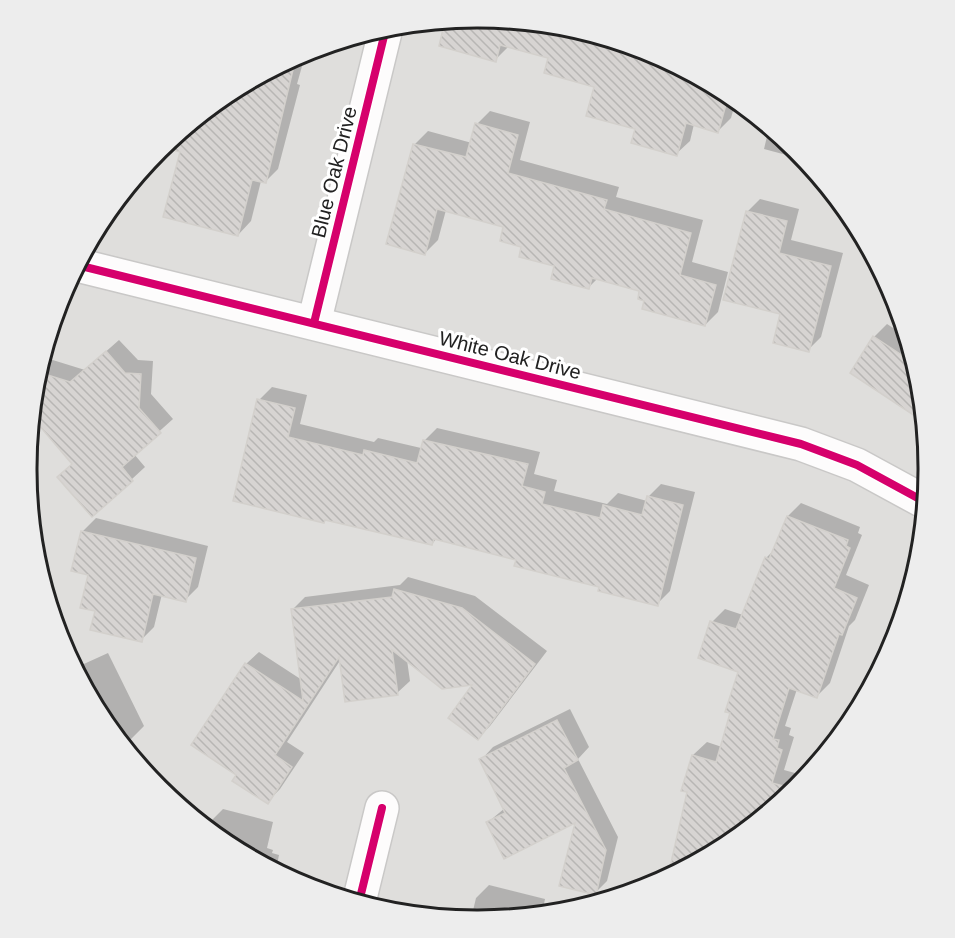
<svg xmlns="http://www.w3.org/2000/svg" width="955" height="938" font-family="Helvetica,sans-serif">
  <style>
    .residential { fill: #dfdedc }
    .shadow { fill: #0003 }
    .building { fill: url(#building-back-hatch); stroke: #d3d0cc; stroke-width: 1.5 }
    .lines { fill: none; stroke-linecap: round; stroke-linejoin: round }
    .minor-casing { stroke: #c9c8c7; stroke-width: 36 }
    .minor { stroke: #fdfcfc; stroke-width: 33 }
    .cycleway-casing { stroke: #fff; stroke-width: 11 }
    .cycleway { stroke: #d6006c; stroke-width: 8 }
    .labels { text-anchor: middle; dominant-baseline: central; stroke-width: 6; stroke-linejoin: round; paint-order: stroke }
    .street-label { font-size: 20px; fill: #222; stroke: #fff }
    .rim { fill: none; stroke: #222; stroke-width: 3 }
  </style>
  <defs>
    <pattern id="building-back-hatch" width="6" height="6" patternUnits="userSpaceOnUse" patternTransform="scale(1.5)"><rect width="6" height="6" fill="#d7d4d2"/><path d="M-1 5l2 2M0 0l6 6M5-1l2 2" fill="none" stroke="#b8b6b4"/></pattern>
  </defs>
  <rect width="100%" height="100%" fill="#f0eeeb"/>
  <circle class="residential" cx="477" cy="469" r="450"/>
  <g class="shadow">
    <polygon points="478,18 566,27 650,52 728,94 736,100 731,118 718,131 694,124 690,141 676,154 637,128 596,85 550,56 508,47 495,60 441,45 447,21"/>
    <polygon points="306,52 297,84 300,85 278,169 265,182 261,181 251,221 238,235 172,139 227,94"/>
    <polygon points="490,111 530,122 520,160 619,187 616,197 703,220 692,262 728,272 718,312 705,325 646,300 641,290 598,278 588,288 505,226 446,210 438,240 425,253 388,243 415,144 428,131 472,143 477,124"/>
    <polygon points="769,128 797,150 805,160 764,149"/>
    <polygon points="760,199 799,209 791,240 843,253 821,337 808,350 782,313 747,212"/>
    <polygon points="887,324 907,337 920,381 874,337"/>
    <polygon points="119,340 138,360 153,361 151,394 173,419 134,454 145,467 93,515 76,461 69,459 32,415 35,381 43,357 85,370"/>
    <polygon points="272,387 307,395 300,424 374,442 378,438 421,448 424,441 437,428 540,452 534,474 557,480 554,491 607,504 618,493 647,501 648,497 661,484 695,492 670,591 657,604 518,559 437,538 432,544 326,519 323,522 259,400"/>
    <polygon points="801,503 860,527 858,533 862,535 846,575 869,585 855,620 849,626 830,683 817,696 797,689 785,726 791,728 789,735 794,737 784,770 806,776 796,788 728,844 670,875 688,791 683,790 693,755 707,742 722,747 732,712 740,671 712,622 725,609 743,615 766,558 775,549 788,516"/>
    <polygon points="96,518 208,546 198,587 185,600 162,594 154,627 141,640 97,610 90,574 73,570 83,531"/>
    <polygon points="408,577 475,596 547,651 490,726 478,738 475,683 407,660 410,681 397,693 341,659 287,742 304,753 280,789 267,802 238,774 246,664 259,652 302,680 292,610 305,597 400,585"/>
    <polygon points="108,653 144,726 131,739 125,742 124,746 102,719 75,668"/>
    <polygon points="570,709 589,747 578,759 618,837 607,881 595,893 577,821 487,823 505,808 481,760 493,747"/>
    <polygon points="223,809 273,822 267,848 273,850 272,853 279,855 276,870 227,844 208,829 210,822"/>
    <polygon points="489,885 545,899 542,914 477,920 458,918 459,917 471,919 476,898"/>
  </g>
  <g class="building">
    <polygon points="478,18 566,27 650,52 729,94 718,133 686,123 677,156 631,143 635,129 586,116 594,87 544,73 548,58 500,45 496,62 439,46 443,29 440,28 441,22"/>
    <polygon points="296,57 266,183 252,180 238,236 163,217 180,152 162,147 227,94"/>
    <polygon points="475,123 518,135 508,173 607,200 604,209 691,233 680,275 716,285 705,326 642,309 644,301 638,299 639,291 592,278 589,289 551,279 554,266 519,257 521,247 500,241 503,227 437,209 425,255 386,244 413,144 466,157"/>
    <polygon points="746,211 787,221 779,253 831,266 809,352 773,343 780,314 723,300"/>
    <polygon points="873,336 915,364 920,381 924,422 850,373"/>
    <polygon points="106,351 125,373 141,374 139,408 161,433 122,467 133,481 92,517 57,477 72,464 32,417 38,372 70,382"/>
    <polygon points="257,399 295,408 288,437 363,455 364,450 417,463 423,440 528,464 522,486 545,492 542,504 600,518 603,505 642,515 647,496 683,505 658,606 598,591 599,587 514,566 516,560 434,539 432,545 325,520 324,523 233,501"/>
    <polygon points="787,516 848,540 846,546 850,548 834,588 857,598 842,635 839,634 817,698 789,688 773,739 779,740 777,748 782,750 772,783 795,789 728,844 668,876 687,792 681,791 692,755 716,762 730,713 725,712 738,672 698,658 710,621 736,629 765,557 769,559"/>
    <polygon points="81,531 196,558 186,602 153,594 142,642 90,630 95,611 80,608 88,575 71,571"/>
    <polygon points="394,589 462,608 535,664 478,740 448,718 472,685 442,689 392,650 398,695 345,702 339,657 275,755 292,767 268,804 232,781 236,775 191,745 245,663 303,701 291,609 392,597"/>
    <polygon points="557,720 578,760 564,768 606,850 596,895 559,886 575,823 504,859 486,822 505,813 479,759"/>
  </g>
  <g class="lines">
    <defs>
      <g id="minor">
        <polyline points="77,265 801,444 857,465 925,502"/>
        <polyline points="314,323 386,28"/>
        <polyline points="359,902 382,808"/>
      </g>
    </defs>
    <use href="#minor" class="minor-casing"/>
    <use href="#minor" class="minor"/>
    <defs>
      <g id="cycleway">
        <polyline points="77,265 801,444 857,465 925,502"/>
        <polyline points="314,323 386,28"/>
        <polyline points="359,902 382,808"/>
      </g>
    </defs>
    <use href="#cycleway" class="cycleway-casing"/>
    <use href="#cycleway" class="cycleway"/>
  </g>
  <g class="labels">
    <g class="street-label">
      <text transform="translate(334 172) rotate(-76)">Blue Oak Drive</text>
      <text transform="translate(510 355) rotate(14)">White Oak Drive</text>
    </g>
  </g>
  <path d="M0 0H955V938H0ZM477 28H478A440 440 0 0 1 918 468V470A440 440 0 0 1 478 910H477A440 440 0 0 1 37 470V468A440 440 0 0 1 477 28Z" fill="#ededed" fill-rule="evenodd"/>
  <path class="rim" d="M477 28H478A440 440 0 0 1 918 468V470A440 440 0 0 1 478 910H477A440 440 0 0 1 37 470V468A440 440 0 0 1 477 28Z"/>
</svg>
